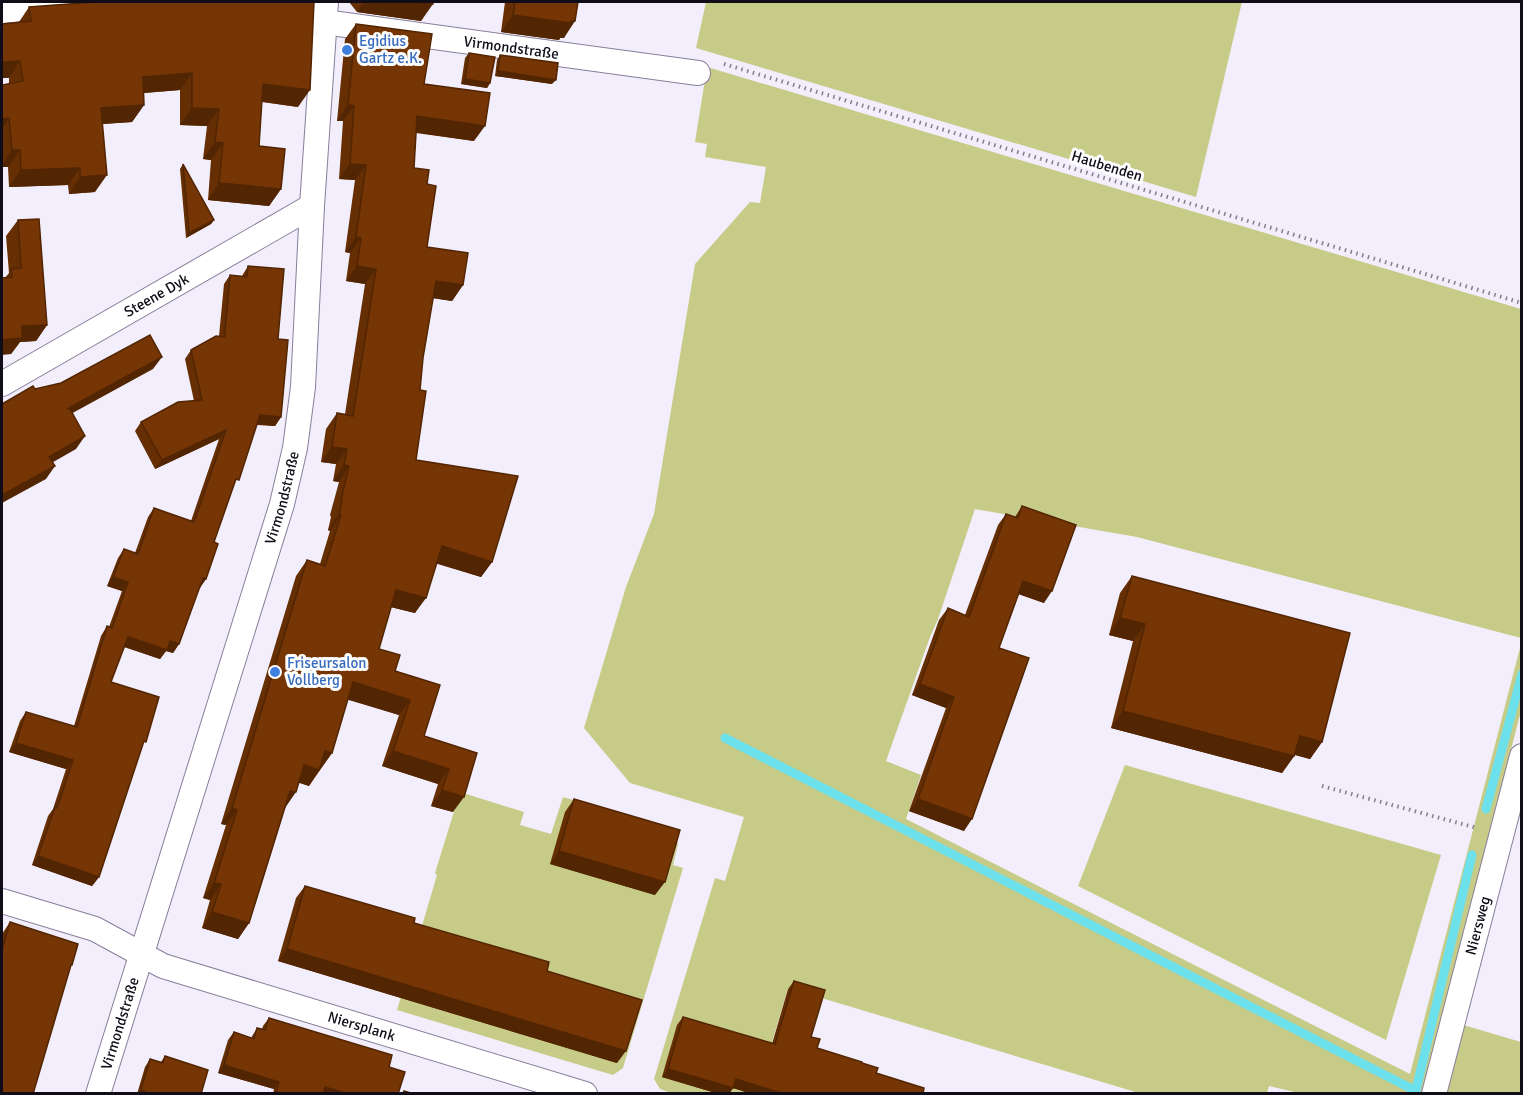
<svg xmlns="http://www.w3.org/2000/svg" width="1523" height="1095" font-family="Signika,sans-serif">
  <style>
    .green { fill: #c6cb88 }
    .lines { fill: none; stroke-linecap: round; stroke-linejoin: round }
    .stream { stroke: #6de1eb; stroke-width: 9 }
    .street-casing { stroke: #897e9b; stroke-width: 26 }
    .path { stroke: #827e8a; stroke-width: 4; stroke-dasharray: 1.5 4.5; stroke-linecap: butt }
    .street { stroke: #fff; stroke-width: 24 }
    .wall { fill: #652e03 }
    .shaded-wall { fill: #522503 }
    .building { fill: #753504; stroke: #522503; stroke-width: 1.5 }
    .shop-dot { fill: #3f7fe0; stroke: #fefefe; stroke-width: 2 }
    .labels { text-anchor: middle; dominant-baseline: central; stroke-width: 6; stroke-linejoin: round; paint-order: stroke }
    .shop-label { font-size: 15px; fill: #366cbe; stroke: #fefefe; text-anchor: start }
    .street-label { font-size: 15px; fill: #110d18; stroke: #fefefe }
  </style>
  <rect width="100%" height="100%" fill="#f3eefb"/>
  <g class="green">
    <polygon points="706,2 1242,2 1196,197 696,48"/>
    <polygon points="707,67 1521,309 1521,638 1137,537 975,509 938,619 930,637 886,761 921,775 906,819 1410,1074 1521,644 1521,711 1422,1093 1299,1093 1269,1086 1267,1093 1139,1093 788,988 757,1093 674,1094 660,1089 654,1079 715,878 725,881 744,817 630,783 584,728 626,587 654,514 695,264 750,202 760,203 766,167 705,157 707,144 695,142"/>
    <polygon points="1125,765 1441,855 1386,1040 1078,886"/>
    <polygon points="460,792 524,812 520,825 551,834 563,797 672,830 678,844 673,865 683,868 623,1068 613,1075 397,1010 437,875 435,873"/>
    <polygon points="1460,1024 1521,1042 1521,1093 1442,1094"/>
  </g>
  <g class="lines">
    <g class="stream">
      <polyline points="725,738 1416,1091"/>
      <polyline points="1486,809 1522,674"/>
      <polyline points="1415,1094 1472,855"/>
    </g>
    <defs>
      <g id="street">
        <polyline points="2,11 108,2"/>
        <path id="s1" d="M324 22 698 73"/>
        <path id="s2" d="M2 384 312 206"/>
        <path id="s3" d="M2 901 95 929 163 966 585 1094"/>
        <path id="s4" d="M98 1094 282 504 295 448 303 387 312 206 326 2"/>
        <path id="s5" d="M1434 1094 1522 756"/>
      </g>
    </defs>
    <use href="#street" class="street-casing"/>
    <g class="path">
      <polyline points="724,64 1522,303"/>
      <polyline points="1322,786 1477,828"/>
    </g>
    <use href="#street" class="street"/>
  </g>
  <g class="wall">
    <polygon points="349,2 433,2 421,21 357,12"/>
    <polygon points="505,2 578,2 564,38 560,38 559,40 501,32"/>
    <polygon points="29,7 298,107 262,102 259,146 281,189 269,206 208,200 211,160 203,159 207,126 180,125 180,90 144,93 144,105 132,122 102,124 95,192 69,194 68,185 9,187 8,167 2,167 2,85 9,84 9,78 19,22"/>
    <polygon points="356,24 424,84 474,141 416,133 414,168 427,184 427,247 463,285 452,301 433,298 423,358 420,390 416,460 492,562 481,577 437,563 415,613 391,607 379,649 395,671 440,685 424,736 477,753 453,812 431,806 438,784 382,766 399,715 348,699 332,753 309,786 298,782 285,808 249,923 238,939 202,928 210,900 203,898 226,825 221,824 296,576 307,560 320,564 330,531 328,530 331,517 330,515 339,482 333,481 336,464 321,462 326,429 337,413 345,414 365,284 346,281 350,253 345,252 355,180 339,179 343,121 337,121 345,39"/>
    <polygon points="469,53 490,83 487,88 461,84 465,58"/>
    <polygon points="500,55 552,84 495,76 497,60"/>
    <polygon points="183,164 214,220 211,224 186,238 180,169"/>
    <polygon points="18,220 47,325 36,341 20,342 11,354 5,278 9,273 6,236"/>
    <polygon points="248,266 278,339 281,417 275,426 257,425 232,488 214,542 206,579 199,588 179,644 173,653 166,651 160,659 124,647 111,682 142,747 99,877 92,886 32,865 48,816 53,809 66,769 9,752 20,721 26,712 74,726 101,636 107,626 109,627 122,591 107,586 118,558 124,549 135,553 148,517 154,508 191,521 219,439 155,469 135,431 141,422 194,401 185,359 191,350 219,336 224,284 230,275 242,276"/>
    <polygon points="1022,506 1044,603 1019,594 999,648 964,831 909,811 946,708 912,695 939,620 948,608 965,615 998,525 1006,514 1015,517"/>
    <polygon points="1132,576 1322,742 1310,759 1295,755 1282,773 1111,728 1133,641 1109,635 1120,593"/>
    <polygon points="574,799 655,895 550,864 565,812"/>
    <polygon points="305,886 414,923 547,971 617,1063 278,961 296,898"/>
    <polygon points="10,922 70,968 2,1094 2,934"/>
    <polygon points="794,981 825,990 752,1094 733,1088 729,1094 719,1094 662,1077 677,1025 683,1017 772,1044 788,989"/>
    <polygon points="269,1018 389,1067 398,1094 273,1094 274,1089 218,1073 228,1040 234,1032 251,1038 257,1028 262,1029 263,1026"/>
    <polygon points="165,1056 201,1094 137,1094 145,1067 150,1059 161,1062"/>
  </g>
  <g class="shaded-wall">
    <polygon points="364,2 415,2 433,4 421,21 357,12"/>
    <polygon points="513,15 575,21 564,38 560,38 559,40 501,32"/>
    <polygon points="20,61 9,78 2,78 2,62"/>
    <polygon points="498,71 556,80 552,84 495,76"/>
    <polygon points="192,73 180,90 131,94 143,77"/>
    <polygon points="465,79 490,83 487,88 461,84"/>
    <polygon points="263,84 310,90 298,107 251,100"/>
    <polygon points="144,105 132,122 89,125 101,108"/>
    <polygon points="348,105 354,106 343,121 337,121"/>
    <polygon points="192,108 219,109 207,126 180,125"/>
    <polygon points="417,116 485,126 474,141 406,131"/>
    <polygon points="9,118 2,129 2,119"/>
    <polygon points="215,142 223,143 211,160 203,159"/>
    <polygon points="12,150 20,150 8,167 2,167 2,165"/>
    <polygon points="350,164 366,165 355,180 339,179"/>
    <polygon points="80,168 68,185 9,187 21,170"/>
    <polygon points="107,175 95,192 69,194 80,177"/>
    <polygon points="219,183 281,189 269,206 208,200"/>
    <polygon points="214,220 211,224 186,238 189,233"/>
    <polygon points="356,237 361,238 350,253 345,252"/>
    <polygon points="357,266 376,269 365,284 346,281"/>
    <polygon points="436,281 463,285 452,301 425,297"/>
    <polygon points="47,325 36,341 20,342 11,354 2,355 2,340 22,326"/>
    <polygon points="162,357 153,369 58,421 67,409"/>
    <polygon points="260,415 281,417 275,426 253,424"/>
    <polygon points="226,430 219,439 155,469 162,460"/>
    <polygon points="85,436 76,449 41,469 49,457"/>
    <polygon points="332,447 347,449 336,464 321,462"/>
    <polygon points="344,465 349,466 339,482 333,481"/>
    <polygon points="55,466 46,479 2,503 2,495"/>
    <polygon points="339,514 341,515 330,531 328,530"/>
    <polygon points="442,546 492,562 481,577 431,562"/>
    <polygon points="113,577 128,582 122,591 107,586"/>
    <polygon points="203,578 206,579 200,588 196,587"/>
    <polygon points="1023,581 1052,591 1044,603 1015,593"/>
    <polygon points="396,590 426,598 415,613 386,606"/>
    <polygon points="1120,618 1145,624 1133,641 1109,635"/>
    <polygon points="128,637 170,641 179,644 173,653 166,651 160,659 122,646"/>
    <polygon points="353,682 410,700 399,715 342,698"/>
    <polygon points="920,684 954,697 946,708 912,695"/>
    <polygon points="1123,711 1294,756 1282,773 1111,728"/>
    <polygon points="1300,736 1322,742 1310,759 1288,753"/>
    <polygon points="16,743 73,760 66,769 9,752"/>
    <polygon points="325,751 332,753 321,768 314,767"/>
    <polygon points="393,751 449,769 438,784 382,766"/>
    <polygon points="304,765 319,770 309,786 293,781"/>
    <polygon points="442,790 464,797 453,812 431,806"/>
    <polygon points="290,791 296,792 285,808"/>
    <polygon points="918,799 972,819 964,831 909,811"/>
    <polygon points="232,808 237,810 226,825 221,824"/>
    <polygon points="559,851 665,882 655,895 550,864"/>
    <polygon points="38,856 99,877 92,886 32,865"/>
    <polygon points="214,883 221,884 210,900 203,898"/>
    <polygon points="212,912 249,923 238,939 202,928"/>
    <polygon points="287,949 626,1051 617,1063 278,961"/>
    <polygon points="224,1065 279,1082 274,1089 218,1073"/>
    <polygon points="668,1069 733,1088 729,1094 719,1094 662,1077"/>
    <polygon points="736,1079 784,1094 752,1094 730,1087"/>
    <polygon points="325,1087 348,1094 320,1094"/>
    <polygon points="141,1090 151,1094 139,1094"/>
  </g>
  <g class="building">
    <polygon points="96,2 314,2 310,90 263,84 259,146 285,149 281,189 219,183 223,143 215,142 219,109 192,108 192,73 143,77 144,105 101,108 107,175 80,177 80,168 21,170 20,150 12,150 9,118 2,119 2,85 23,81 20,61 2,62 2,24 31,21 29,7"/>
    <polygon points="415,2 433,2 433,4"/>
    <polygon points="515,2 578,2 575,21 571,21 570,23 513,15"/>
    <polygon points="356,24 432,34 424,84 490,93 485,126 417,116 414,168 429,170 427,184 436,186 427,247 468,253 463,285 436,281 423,358 420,390 426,391 416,460 518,476 492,562 442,546 426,598 396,590 379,649 400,655 395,671 440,685 424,736 477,753 464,797 442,790 449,769 393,751 410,700 353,682 332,753 325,751 319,770 304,765 296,792 290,791 249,923 212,912 221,884 214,883 237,810 232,808 307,560 325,566 341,515 339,514 342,501 341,500 349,466 344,465 347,449 332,447 337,413 353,416 376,269 357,266 361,238 356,237 366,165 350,164 354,106 348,105"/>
    <polygon points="469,53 495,57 490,83 465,79"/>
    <polygon points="500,55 558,63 556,80 498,71"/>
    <polygon points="183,164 214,220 189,233"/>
    <polygon points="39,219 47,325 22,326 22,338 2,340 2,278 12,277 11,269 21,268 18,220"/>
    <polygon points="248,266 284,269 278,339 288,340 281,417 260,415 239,480 236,479 214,542 218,544 206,579 203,578 179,644 170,641 167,650 128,637 111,682 159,697 146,742 144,741 99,877 38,856 55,807 57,808 73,760 16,743 26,712 77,727 107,626 112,628 128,582 113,577 124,549 138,554 154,508 194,522 226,430 162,460 141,422 178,402 202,400 191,350 216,336 225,337 224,331 225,331 230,275 247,277"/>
    <polygon points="150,335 162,357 67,409 70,409 85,436 49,457 55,466 2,495 2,404 33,386 35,389 61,383"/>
    <polygon points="1022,506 1076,525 1052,591 1023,581 999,648 1029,658 972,819 918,799 954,697 920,684 948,608 969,617 1006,514 1018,518"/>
    <polygon points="1132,576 1350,633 1322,742 1300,736 1294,756 1123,711 1145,624 1120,618"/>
    <polygon points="574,799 680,830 665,882 559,851"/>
    <polygon points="305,886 415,918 414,923 549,962 547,971 642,1000 626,1051 287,949"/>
    <polygon points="10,922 78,944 72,965 71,965 33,1094 2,1094 2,950"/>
    <polygon points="794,981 825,990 811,1037 820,1039 817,1048 862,1062 862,1063 878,1068 876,1073 924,1088 923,1094 784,1094 736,1079 733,1088 668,1069 683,1017 775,1044"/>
    <polygon points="269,1018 392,1055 389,1067 405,1072 398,1094 348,1094 325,1087 323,1094 276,1094 279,1082 224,1065 234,1032 254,1039 257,1028 265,1030"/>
    <polygon points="165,1056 208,1070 201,1094 151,1094 141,1090 150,1059 163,1063"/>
    <polygon points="404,1091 414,1094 403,1094"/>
  </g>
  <g class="shop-dot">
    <circle cx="347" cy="50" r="6"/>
    <circle cx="275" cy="672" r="6"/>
  </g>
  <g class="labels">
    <g class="shop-label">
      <text x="359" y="41">Egidius<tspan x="359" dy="17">Gartz e.K.</tspan></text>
      <text x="287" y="663">Friseursalon<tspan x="287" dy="17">Vollberg</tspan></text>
    </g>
    <g class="street-label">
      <text stroke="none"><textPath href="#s1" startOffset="189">Virmondstraße</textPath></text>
      <text transform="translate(1107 166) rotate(17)">Haubenden</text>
      <text stroke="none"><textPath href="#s2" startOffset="178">Steene Dyk</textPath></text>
      <text stroke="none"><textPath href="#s4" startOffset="624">Virmondstraße</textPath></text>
      <text stroke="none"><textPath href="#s5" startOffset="174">Niersweg</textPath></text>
      <text stroke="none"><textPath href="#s4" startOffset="74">Virmondstraße</textPath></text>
      <text stroke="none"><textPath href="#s3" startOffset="382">Niersplank</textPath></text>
    </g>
  </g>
  <rect width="1523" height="1095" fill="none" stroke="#110d18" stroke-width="6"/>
</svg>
